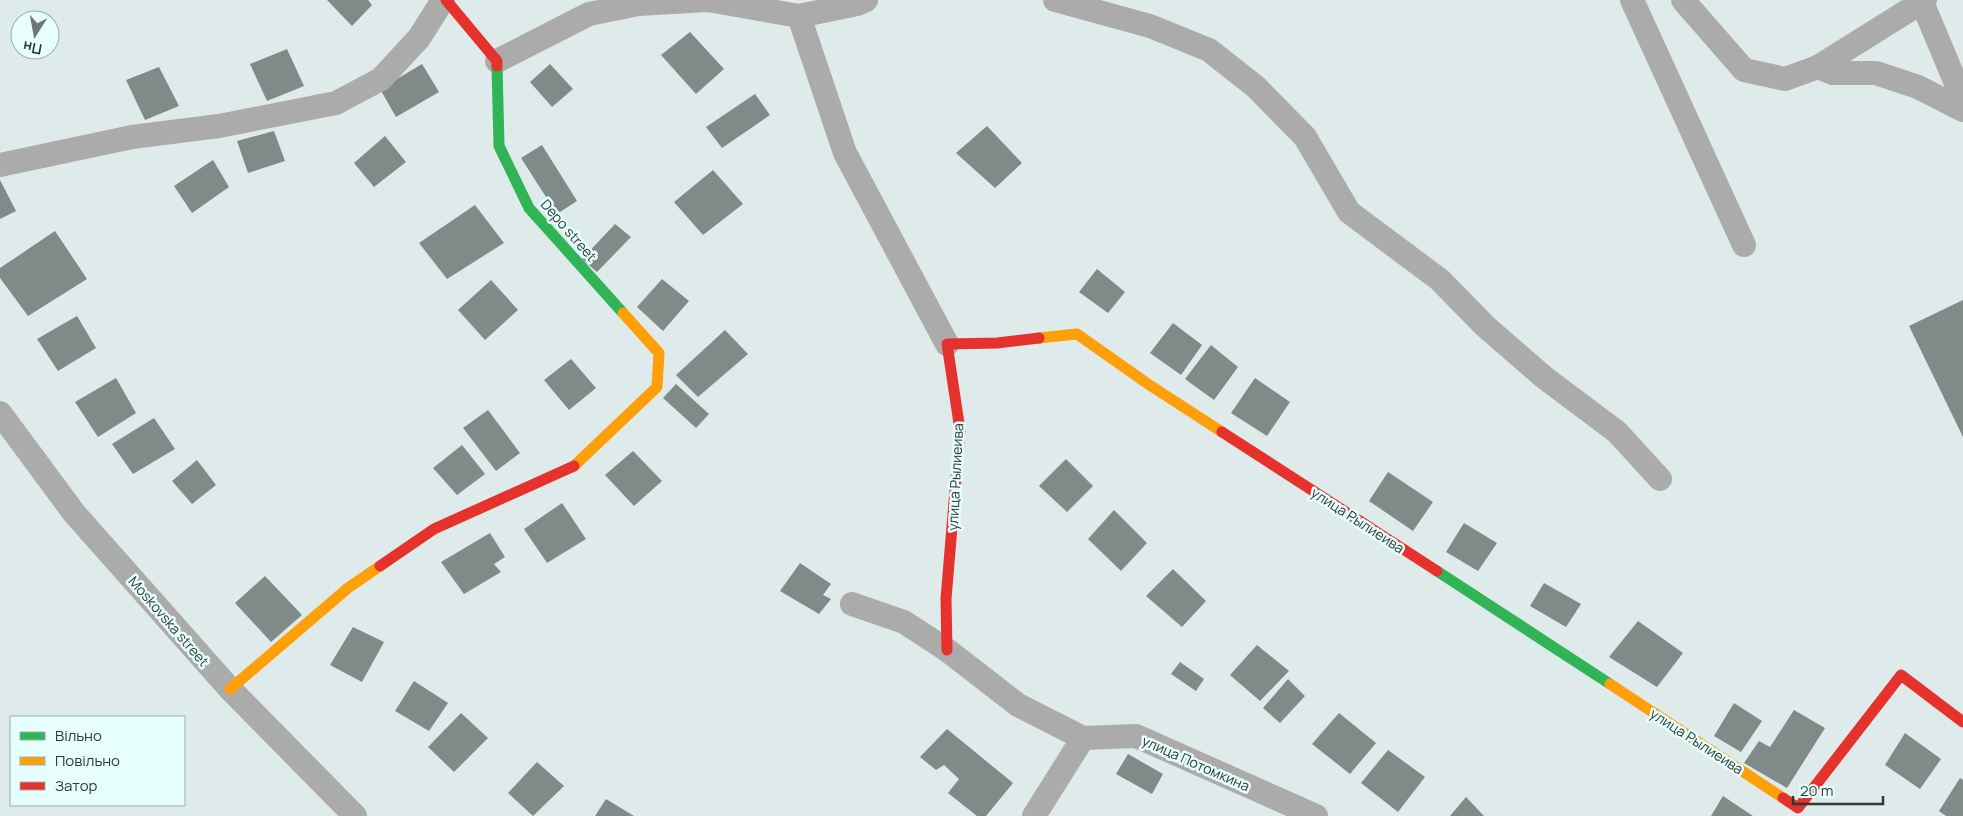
<svg xmlns="http://www.w3.org/2000/svg" width="1963" height="816" font-family="Manrope,sans-serif">
  <style>
    .building { fill: #808a89 }
    .lines { fill: none; stroke-linecap: round; stroke-linejoin: round }
    .street { stroke: #ababa9; stroke-width: 24 }
    .fast { stroke: #30b455; stroke-width: 11 }
    .slow { stroke: #ff9f0a; stroke-width: 11 }
    .jam { stroke: #e5322d; stroke-width: 11 }
    .labels { text-anchor: middle; dominant-baseline: central; stroke-width: 5; stroke-linejoin: round; paint-order: stroke }
    .street-label { font-size: 14px; fill: #303938; stroke: #e6fefc }
  </style>
  <rect width="100%" height="100%" fill="#deebea"/>
  <g class="building">
    <polygon points="327,0 368,0 372,5 352,26"/>
    <polygon points="690,32 724,69 696,94 661,55"/>
    <polygon points="287,49 304,86 267,101 250,64"/>
    <polygon points="422,64 439,92 396,117 380,89"/>
    <polygon points="550,64 573,89 552,107 530,82"/>
    <polygon points="159,67 179,106 145,120 126,80"/>
    <polygon points="755,94 770,115 722,148 706,127"/>
    <polygon points="987,126 1022,163 995,188 956,153"/>
    <polygon points="274,131 285,161 248,173 237,141"/>
    <polygon points="385,136 406,162 374,187 354,163"/>
    <polygon points="542,145 577,201 557,214 521,158"/>
    <polygon points="213,160 229,187 192,213 174,186"/>
    <polygon points="713,170 743,204 703,235 674,202"/>
    <polygon points="0,180 16,211 0,219"/>
    <polygon points="475,205 504,243 447,279 419,243"/>
    <polygon points="615,224 631,237 597,272 582,259"/>
    <polygon points="55,231 87,279 28,316 0,278 0,268"/>
    <polygon points="1097,269 1125,292 1108,313 1079,292"/>
    <polygon points="662,279 689,301 663,331 637,307"/>
    <polygon points="491,280 518,310 485,340 458,310"/>
    <polygon points="1963,300 1963,437 1909,326"/>
    <polygon points="77,316 96,348 58,371 37,339"/>
    <polygon points="1173,323 1202,345 1181,375 1150,353"/>
    <polygon points="725,330 748,354 698,397 676,375"/>
    <polygon points="1211,345 1238,367 1214,400 1185,379"/>
    <polygon points="571,359 596,388 569,410 544,380"/>
    <polygon points="116,378 136,413 98,437 75,402"/>
    <polygon points="1255,378 1290,402 1267,436 1231,413"/>
    <polygon points="676,384 709,414 696,428 663,398"/>
    <polygon points="488,410 520,453 496,471 463,428"/>
    <polygon points="154,418 175,449 133,474 112,444"/>
    <polygon points="462,445 485,474 457,495 433,468"/>
    <polygon points="633,451 662,481 634,506 605,475"/>
    <polygon points="1066,459 1093,486 1067,512 1039,486"/>
    <polygon points="197,460 216,485 192,504 172,481"/>
    <polygon points="1388,472 1433,502 1413,531 1369,501"/>
    <polygon points="562,503 586,539 547,563 524,529"/>
    <polygon points="1114,510 1147,543 1121,571 1088,539"/>
    <polygon points="1464,523 1497,543 1478,571 1446,552"/>
    <polygon points="490,533 505,557 494,564 501,572 464,594 441,562"/>
    <polygon points="800,563 831,584 823,595 831,599 819,614 780,591"/>
    <polygon points="1173,569 1206,601 1182,627 1146,596"/>
    <polygon points="265,576 302,615 271,642 235,603"/>
    <polygon points="1544,583 1581,604 1566,627 1530,606"/>
    <polygon points="1638,621 1683,653 1657,687 1609,657"/>
    <polygon points="353,627 384,642 362,682 330,665"/>
    <polygon points="1257,645 1289,671 1260,701 1230,675"/>
    <polygon points="1180,662 1204,679 1196,691 1171,674"/>
    <polygon points="1288,679 1305,696 1280,723 1263,708"/>
    <polygon points="414,681 448,703 429,731 395,711"/>
    <polygon points="1734,703 1762,721 1741,752 1714,736"/>
    <polygon points="1794,710 1825,728 1787,788 1744,763 1759,741 1770,747"/>
    <polygon points="461,713 488,738 454,772 428,747"/>
    <polygon points="1339,713 1376,743 1350,774 1312,744"/>
    <polygon points="947,729 1013,783 986,816 977,816 948,793 959,779 944,765 936,770 920,757"/>
    <polygon points="1905,733 1941,759 1920,789 1885,765"/>
    <polygon points="1388,750 1425,777 1398,812 1361,783"/>
    <polygon points="1128,754 1163,774 1152,794 1116,774"/>
    <polygon points="537,762 564,786 533,816 508,793"/>
    <polygon points="1960,778 1963,780 1963,816 1946,816 1939,811"/>
    <polygon points="1723,796 1753,816 1711,816"/>
    <polygon points="1466,797 1484,816 1450,816"/>
    <polygon points="606,799 634,816 595,816"/>
  </g>
  <g class="lines">
    <g class="street">
      <polyline points="1055,0 1150,26 1209,50 1256,87 1305,137 1349,212 1440,280 1485,326 1545,378 1617,432 1660,479"/>
      <polyline points="1632,0 1744,245"/>
      <polyline points="1683,0 1744,70 1785,79 1818,67"/>
      <polyline points="1925,0 1818,67 1833,73 1876,73 1918,87 1963,110"/>
      <polyline points="1922,2 1963,100"/>
      <polyline points="799,16 857,4 866,0"/>
      <polyline points="497,61 589,14 638,4 708,0 799,16 845,153 947,344"/>
      <polyline points="0,165 132,137 219,126 336,103 381,79 419,38 443,0"/>
      <polyline points="0,413 74,513 230,689 355,816"/>
      <polyline points="852,604 904,622 947,650 1018,705 1083,738 1136,736 1316,816"/>
      <polyline points="1034,816 1083,738"/>
    </g>
    <g class="fast">
      <polyline points="497,66 499,146 529,208 623,313"/>
      <polyline points="1437,571 1610,684"/>
    </g>
    <g class="slow">
      <polyline points="1039,338 1077,334 1148,384 1222,432"/>
      <polyline points="574,466 657,387 659,353 623,313"/>
      <polyline points="1610,684 1783,798"/>
      <polyline points="230,689 348,588 380,566"/>
    </g>
    <g class="jam">
      <polyline points="446,0 497,61 497,66"/>
      <polyline points="1222,432 1437,571"/>
      <polyline points="380,566 434,529 574,466"/>
      <polyline points="947,650 946,599 960,430 947,344 997,343 1039,338"/>
      <polyline points="1783,798 1798,808 1901,675 1963,722"/>
    </g>
  </g>
  <g class="labels">
    <g class="street-label">
      <text transform="translate(569 230) rotate(49)">Depo street</text>
      <text transform="translate(955 477) rotate(-87)">улица Рылиеива</text>
      <text transform="translate(1358 520) rotate(33)">улица Рылиеива</text>
      <text transform="translate(169 621) rotate(49)">Moskovska street</text>
      <text transform="translate(1697 741) rotate(33)">улица Рылиеива</text>
      <text transform="translate(1196 763) rotate(24)">улица Потомкина</text>
    </g>
  </g>
  <rect x="10" y="716" width="175" height="90" fill="#e6fefc" stroke="#9dafae"/>
  <rect x="20" y="732" width="25" height="8" fill="#30b455" stroke="#9dafae"/>
  <text x="55" y="741" font-size="15" fill="#303938">Вільно</text>
  <rect x="20" y="757" width="25" height="8" fill="#ff9f0a" stroke="#9dafae"/>
  <text x="55" y="766" font-size="15" fill="#303938">Повільно</text>
  <rect x="20" y="782" width="25" height="8" fill="#e5322d" stroke="#9dafae"/>
  <text x="55" y="791" font-size="15" fill="#303938">Затор</text>
  <g transform="translate(35 35) rotate(191)"><circle r="24" fill="#e6fefc" stroke="#9dafae"/>
  <path d="M0-4L9 19L0 12L-9 19Z" fill="#6d7776"/>
  <text y="-8" font-size="14" font-weight="bold" text-anchor="middle" fill="#303938">Пн</text>
  </g>
  <path d="M1793 796v8h90v-8" fill="none" stroke="#303938" stroke-width="2.5"/>
  <text x="1800" y="796" font-size="15" fill="#303938" stroke="#e6fefc" stroke-width="4" paint-order="stroke">20 m</text>
</svg>
